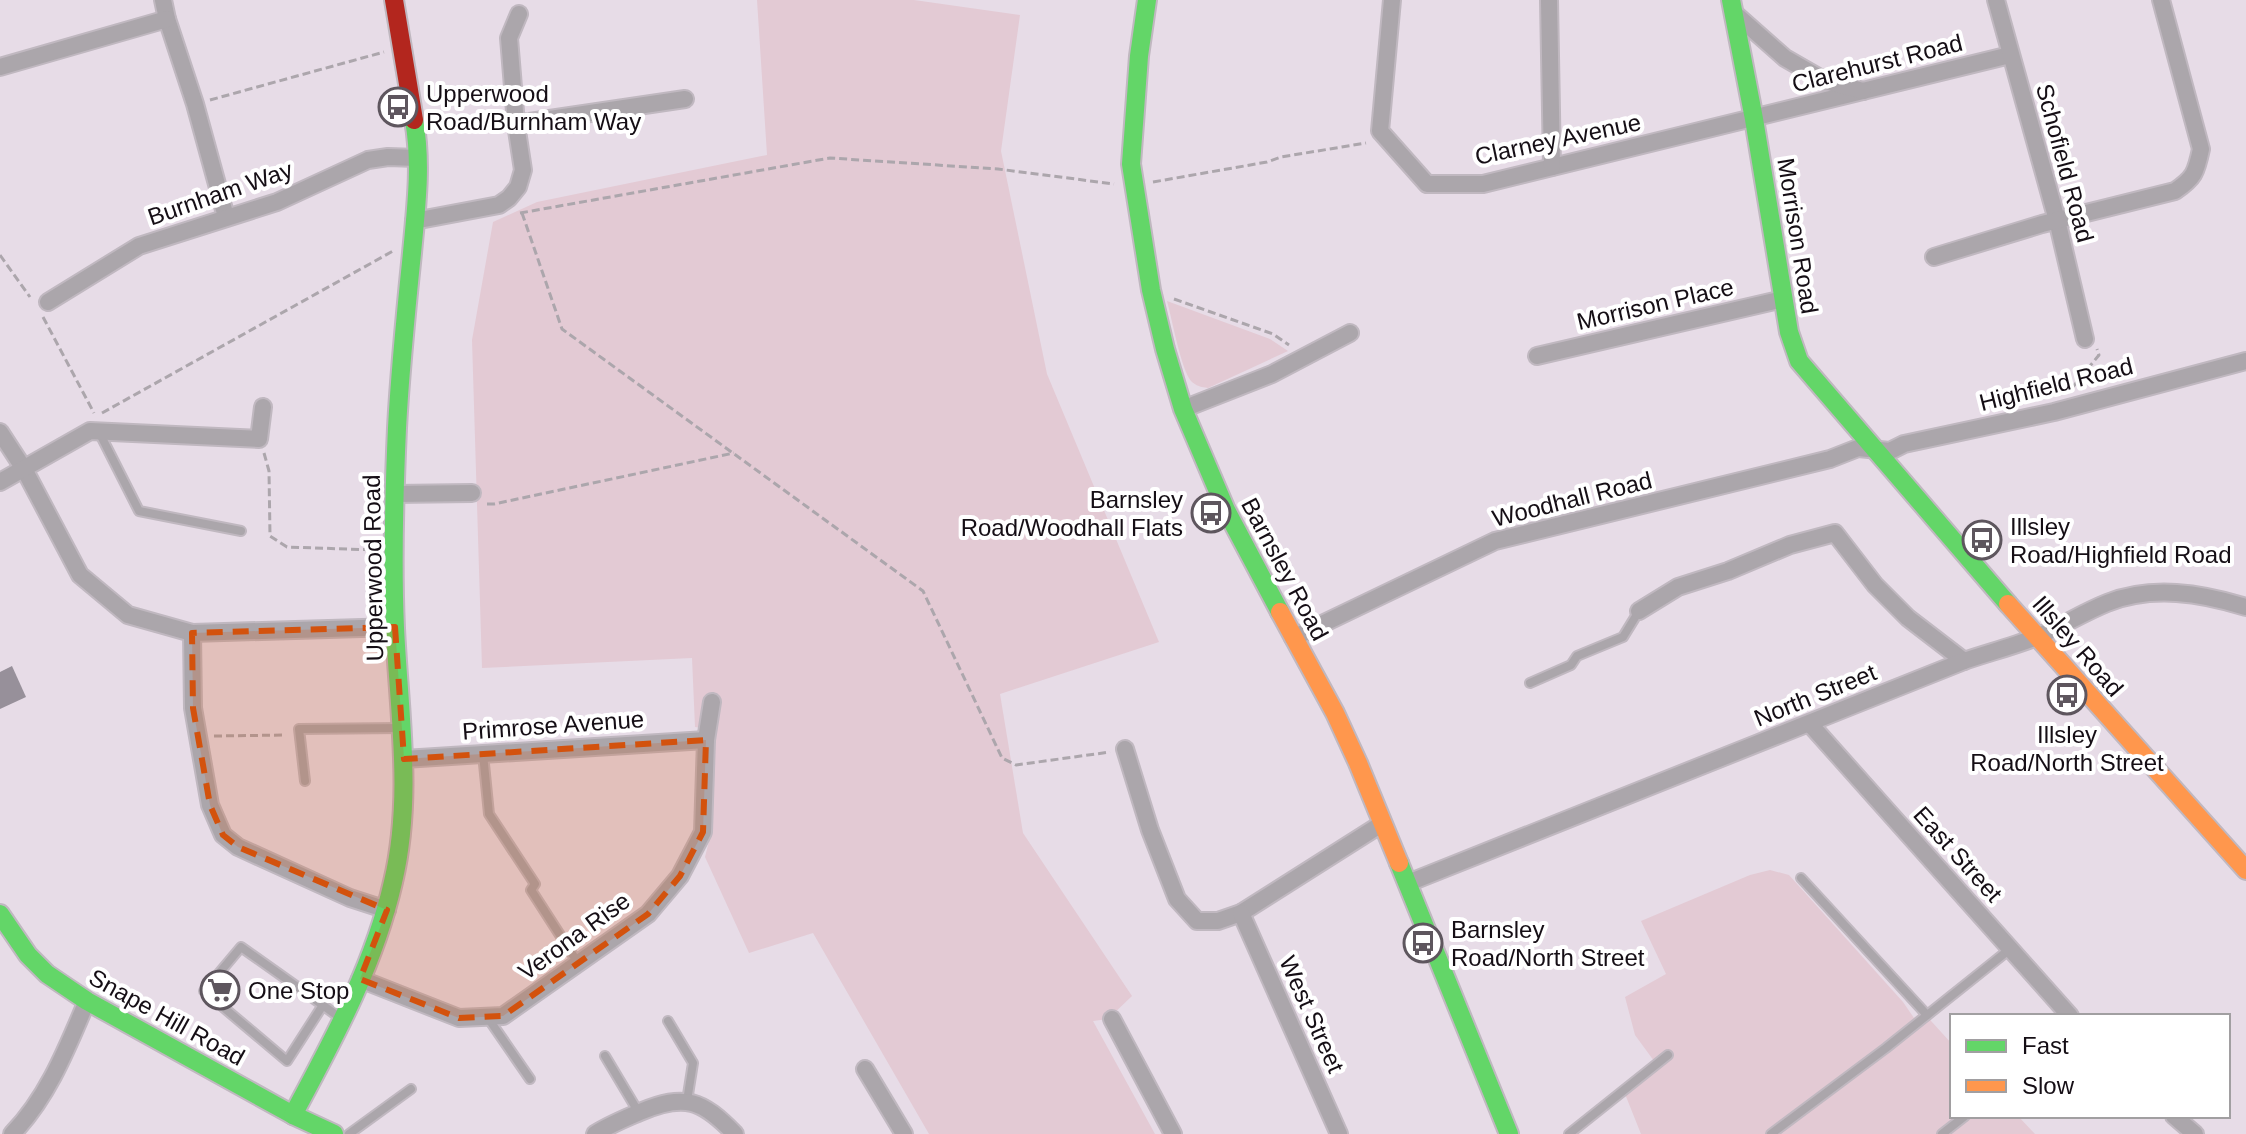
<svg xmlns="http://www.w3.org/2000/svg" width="2246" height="1134" font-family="Helvetica,sans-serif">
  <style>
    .green { fill: #e3cad4 }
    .building { fill: #97909a }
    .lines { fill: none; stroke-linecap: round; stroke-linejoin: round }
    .lane-casing { stroke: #c0b8c0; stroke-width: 12 }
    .street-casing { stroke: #c0b8c0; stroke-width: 20 }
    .fast-casing { stroke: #c0b8c0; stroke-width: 22 }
    .slow-casing { stroke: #c0b8c0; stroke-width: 22 }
    .jam-casing { stroke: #c0b8c0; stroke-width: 22 }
    .path { stroke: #aca6ac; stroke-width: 3; stroke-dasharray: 8 4; stroke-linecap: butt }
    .lane { stroke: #aba6ab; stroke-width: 8 }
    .street { stroke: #aba6ab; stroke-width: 16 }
    .fast { stroke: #63d668; stroke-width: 18 }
    .slow { stroke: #ff974d; stroke-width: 18 }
    .jam { stroke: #b3261e; stroke-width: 18 }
    .marked { fill: #d3520d; fill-opacity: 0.2; stroke: #d3520d; stroke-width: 6; stroke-dasharray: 16 10; stroke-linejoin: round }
    .labels { text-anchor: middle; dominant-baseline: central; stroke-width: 8; stroke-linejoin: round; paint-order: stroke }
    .street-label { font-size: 24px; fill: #150e15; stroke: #fff }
    .poi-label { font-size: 24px; fill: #150e15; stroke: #fff; text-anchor: start }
  </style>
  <rect width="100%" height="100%" fill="#e7dce7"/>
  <g class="green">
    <polygon points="757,0 914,0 1020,15 1001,151 1047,374 1159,642 1000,694 1023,833 1132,996 1108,1019 1093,1021 1155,1134 929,1134 813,933 749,953 705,857 713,825 708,729 695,727 692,658 482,668 472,340 493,222 537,202 767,155"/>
    <path d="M1167 301 1270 339 1288 351 1208 388C1201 387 1196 386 1191 381 1181 369 1172 319 1167 301Z"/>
    <polygon points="1770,870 1789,875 1903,1002 1914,1018 1922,1011 1952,1044 1952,1116 2018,1116 2035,1134 1641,1134 1623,1089 1654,1061 1635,1035 1625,997 1666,974 1641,921 1750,875"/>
  </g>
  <polygon class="building" points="12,666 26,697 0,709 0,672"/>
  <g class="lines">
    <defs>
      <g id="lane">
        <polyline points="99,432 139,511 241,531"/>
        <polyline points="1530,683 1571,665 1577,656 1623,637 1639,611"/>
        <polyline points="483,754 489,814 535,884 531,890 578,963"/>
        <polyline points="305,781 299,729 401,728"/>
        <polyline points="1801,878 1927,1015"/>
        <path d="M323 1005 287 1061 204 991 241 947C275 971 309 995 343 1020"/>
        <polyline points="488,1018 530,1079"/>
        <polyline points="668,1021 693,1063 687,1101"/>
        <polyline points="605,1056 639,1113"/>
        <polyline points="349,1134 411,1089"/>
        <polyline points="1569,1134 1668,1055"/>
        <polyline points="1771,1134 1886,1048 2010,949"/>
        <polyline points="1942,1134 1965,1116"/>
      </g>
      <g id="street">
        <polyline points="163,0 167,19 195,104 226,217"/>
        <polyline points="1392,0 1380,131 1427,184 1483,184 2010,55"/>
        <polyline points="1549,0 1552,167"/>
        <polyline points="1996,0 2057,220 2085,339"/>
        <polyline points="1733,12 1785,58 1825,81 1863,91"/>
        <polyline points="0,67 167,19"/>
        <polyline points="516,124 685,99"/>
        <polyline points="414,221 499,205 509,198 518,187 523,170 516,124 509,38 519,14"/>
        <path d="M1934 257 2042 224 2175 191C2194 178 2196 173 2201 149L2161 0"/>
        <polyline points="48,302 139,246 277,202 368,160 388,157 417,158"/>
        <polyline points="1537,356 1783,299"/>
        <polyline points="1183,409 1272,374 1350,333"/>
        <polyline points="0,432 24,469 80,575 128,615 192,633 395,627"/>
        <polyline points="0,482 90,431 259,439 263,407"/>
        <polyline points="395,494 472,493"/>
        <polyline points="1639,611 1678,587 1728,571 1790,545 1835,533 1875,585 1908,618 1964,661"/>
        <polyline points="192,633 193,708 210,805 223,835 238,847 350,898 387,910"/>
        <polyline points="1293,638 1495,541 1830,459 1858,448 1890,451 1904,444 2054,412 2246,361"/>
        <polyline points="1810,724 2070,1016"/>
        <polyline points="1125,749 1150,830 1177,899 1197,921 1218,921 1241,913 1383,823"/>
        <polyline points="404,759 706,740"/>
        <path d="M1408 883 1964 661C1987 653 2011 647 2034 638 2059 628 2082 613 2107 603 2152 585 2201 593 2246 607"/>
        <polyline points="1241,913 1339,1134"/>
        <polyline points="360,979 459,1018 503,1016 648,914 680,876 703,832 706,740 712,702"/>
        <polyline points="1112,1019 1173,1134"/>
        <polyline points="865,1069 904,1134"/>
        <polyline points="2174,1116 2195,1134"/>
        <path d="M12 1134C48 1097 67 1048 87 1001"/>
        <path d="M595 1134C609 1125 624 1119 640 1112 685 1093 702 1100 735 1134"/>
      </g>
      <g id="fast">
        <polyline points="1147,0 1139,56 1131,164 1151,290 1165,349 1183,409 1226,510 1280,612"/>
        <polyline points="1731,0 1754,119 1789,332 1799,361 2008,604"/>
        <polyline points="1399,863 1509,1134"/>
        <polyline points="0,914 28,955 47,974 87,1001 293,1115 334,1134"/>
        <path d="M293 1115C333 1040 374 966 393 882 413 798 399 713 395 628 392 562 394 495 397 428 400 370 406 311 412 253 416 209 422 164 414 120"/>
      </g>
      <g id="slow">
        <polyline points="2008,604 2246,870"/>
        <polyline points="1280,612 1335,713 1358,763 1399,863"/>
      </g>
      <polyline id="jam" points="394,0 414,120"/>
    </defs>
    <use href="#lane" class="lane-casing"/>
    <use href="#street" class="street-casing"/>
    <use href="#fast" class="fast-casing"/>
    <use href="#slow" class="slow-casing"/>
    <use href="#jam" class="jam-casing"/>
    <g class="path">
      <polyline points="210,100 384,52"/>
      <polyline points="1153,182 1267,162 1281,157 1366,143"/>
      <polyline points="520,213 830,158 998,169 1114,184"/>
      <polyline points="522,213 562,329 923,591 1002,758 1016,765 1110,752"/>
      <polyline points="0,255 30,297"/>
      <polyline points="1174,299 1273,334 1289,345"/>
      <polyline points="43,317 94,413"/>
      <polyline points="2072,388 2099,355 2097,349"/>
      <polyline points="102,413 393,251"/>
      <polyline points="264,453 269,471 270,536 287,547 375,550"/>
      <polyline points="487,504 494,504 734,453"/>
      <polyline points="214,736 286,735"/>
    </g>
    <use href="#lane" class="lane"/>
    <use href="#street" class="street"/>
    <use href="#fast" class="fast"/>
    <use href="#slow" class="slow"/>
    <use href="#jam" class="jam"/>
  </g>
  <path class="marked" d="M395 627 404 759 706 740 703 832 680 876 648 914 503 1016 459 1018 360 979 387 910 238 847 223 835 210 805 193 708 192 633Z"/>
  <defs>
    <symbol id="bus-ring" viewBox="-11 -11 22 22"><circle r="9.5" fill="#fff" stroke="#5e565e" stroke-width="1.5"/><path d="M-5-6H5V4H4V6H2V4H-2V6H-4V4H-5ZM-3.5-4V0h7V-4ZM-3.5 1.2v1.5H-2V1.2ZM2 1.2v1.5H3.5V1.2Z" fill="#5e565e"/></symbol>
    <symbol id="supermarket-ring" viewBox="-11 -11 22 22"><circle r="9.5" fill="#fff" stroke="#5e565e" stroke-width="1.5"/><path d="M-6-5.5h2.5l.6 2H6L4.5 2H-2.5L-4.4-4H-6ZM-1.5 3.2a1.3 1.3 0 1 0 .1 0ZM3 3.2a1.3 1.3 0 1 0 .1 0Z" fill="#5e565e"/></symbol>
  </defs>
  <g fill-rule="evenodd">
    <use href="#bus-ring" x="376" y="85" width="44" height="44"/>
    <use href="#bus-ring" x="1189" y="491" width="44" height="44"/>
    <use href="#bus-ring" x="1960" y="518" width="44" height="44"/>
    <use href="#bus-ring" x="2045" y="673" width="44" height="44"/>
    <use href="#bus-ring" x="1401" y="921" width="44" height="44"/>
    <use href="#supermarket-ring" x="198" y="968" width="44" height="44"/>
  </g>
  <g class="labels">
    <g class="street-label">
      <text transform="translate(1877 63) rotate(-14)">Clarehurst Road</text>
      <text transform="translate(1558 139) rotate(-12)">Clarney Avenue</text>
      <text transform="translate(2065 163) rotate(75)">Schofield Road</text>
      <text transform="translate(220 193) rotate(-19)">Burnham Way</text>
      <text transform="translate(1798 236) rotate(81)">Morrison Road</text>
      <text transform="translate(1655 304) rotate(-13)">Morrison Place</text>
      <text transform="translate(2056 384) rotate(-14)">Highfield Road</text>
      <text transform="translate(1572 499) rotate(-14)">Woodhall Road</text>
      <text transform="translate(373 568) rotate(-91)">Upperwood Road</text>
      <text transform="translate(1285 569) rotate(62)">Barnsley Road</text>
      <text transform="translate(2078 646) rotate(49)">Illsley Road</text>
      <text transform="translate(1815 695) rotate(-22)">North Street</text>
      <text transform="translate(553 725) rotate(-4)">Primrose Avenue</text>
      <text transform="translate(1958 854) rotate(48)">East Street</text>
      <text transform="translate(574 936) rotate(-36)">Verona Rise</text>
      <text transform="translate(1312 1014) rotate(66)">West Street</text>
      <text transform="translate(167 1017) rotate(29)">Snape Hill Road</text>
    </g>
    <g class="poi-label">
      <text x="426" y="93">Upperwood<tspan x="426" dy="28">Road/Burnham Way</tspan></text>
      <text x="1183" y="499" text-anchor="end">Barnsley<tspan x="1183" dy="28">Road/Woodhall Flats</tspan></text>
      <text x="2010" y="526">Illsley<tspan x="2010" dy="28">Road/Highfield Road</tspan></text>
      <text x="2067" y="734" text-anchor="middle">Illsley<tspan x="2067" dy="28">Road/North Street</tspan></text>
      <text x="1451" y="929">Barnsley<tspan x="1451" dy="28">Road/North Street</tspan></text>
      <text x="248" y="990">One Stop</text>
    </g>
  </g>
  <rect x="1950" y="1014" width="280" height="104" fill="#ffffff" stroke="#a19fa1" stroke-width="2"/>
  <rect x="1966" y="1040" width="40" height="12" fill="#63d668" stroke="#a19fa1" stroke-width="2"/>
  <text x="2022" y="1054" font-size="24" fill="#150e15">Fast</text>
  <rect x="1966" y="1080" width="40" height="12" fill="#ff974d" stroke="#a19fa1" stroke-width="2"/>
  <text x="2022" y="1094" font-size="24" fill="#150e15">Slow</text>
</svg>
